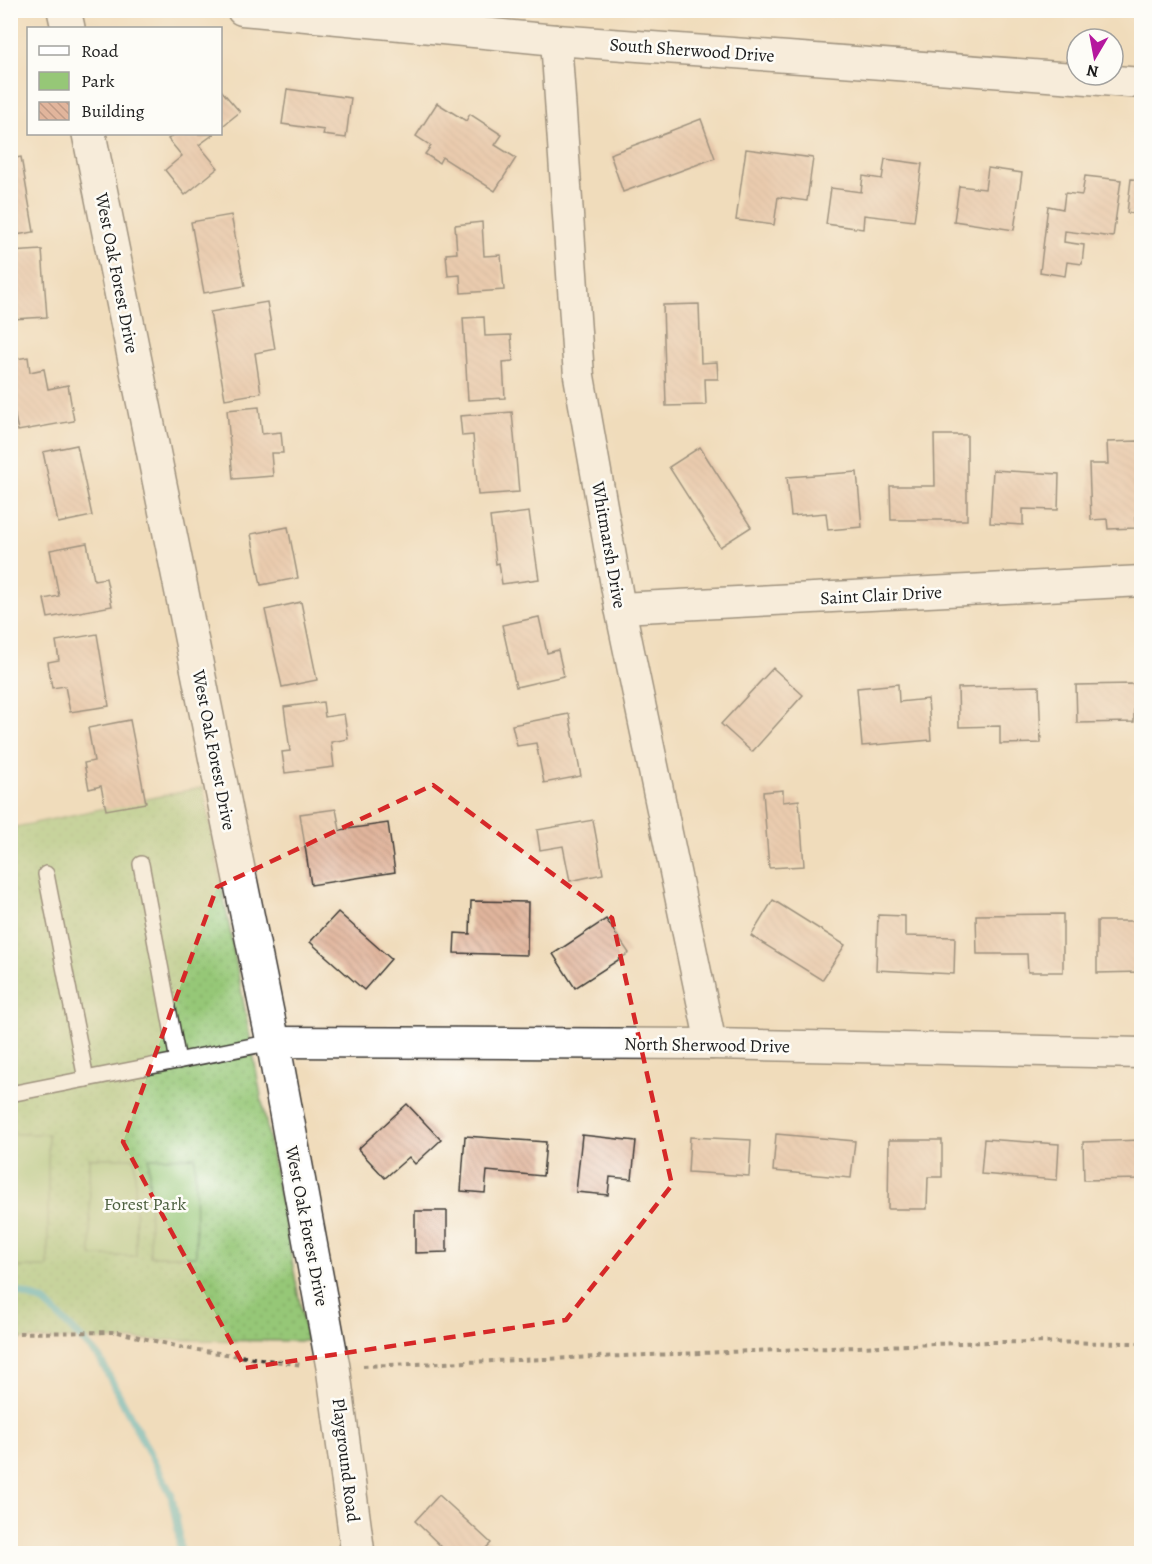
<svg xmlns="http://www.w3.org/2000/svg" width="1152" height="1564" font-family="Alegreya,serif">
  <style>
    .green { fill: url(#green-dots); stroke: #59724a; stroke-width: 1.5 }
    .pitch { fill: #96c777; stroke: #59724a; stroke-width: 1.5 }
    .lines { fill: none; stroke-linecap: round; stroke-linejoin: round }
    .stream { stroke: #43b1c0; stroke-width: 8 }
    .building { fill: url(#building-back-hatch) }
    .lane-casing { stroke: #3c3934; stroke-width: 18 }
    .street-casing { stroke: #3c3934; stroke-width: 33 }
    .secondary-casing { stroke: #3c3934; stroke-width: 36 }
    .path { stroke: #3c3934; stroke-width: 4; stroke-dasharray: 4.5 4.5; stroke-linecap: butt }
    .lane { stroke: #fff; stroke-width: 15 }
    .street { stroke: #fff; stroke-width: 30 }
    .secondary { stroke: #fff; stroke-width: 33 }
    .marked { fill: none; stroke: #d62828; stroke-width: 4.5; stroke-dasharray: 12 8; stroke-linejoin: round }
    .labels { text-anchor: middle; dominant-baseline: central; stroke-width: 5; stroke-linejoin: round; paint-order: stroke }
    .street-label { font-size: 18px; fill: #1c1c1c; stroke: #fdfcf7 }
    .park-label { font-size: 18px; fill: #4d6040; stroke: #fdfcf7 }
  </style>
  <defs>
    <pattern id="green-dots" width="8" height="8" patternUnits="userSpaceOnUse" patternTransform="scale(1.5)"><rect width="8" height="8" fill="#96c777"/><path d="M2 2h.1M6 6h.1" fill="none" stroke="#81aa66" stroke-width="1.8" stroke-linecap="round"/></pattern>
    <pattern id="building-back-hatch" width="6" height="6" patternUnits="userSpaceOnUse" patternTransform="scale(1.5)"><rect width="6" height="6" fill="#e1b59c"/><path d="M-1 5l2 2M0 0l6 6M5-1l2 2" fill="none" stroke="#c09b86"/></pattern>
  </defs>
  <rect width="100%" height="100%" fill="#fdfcf7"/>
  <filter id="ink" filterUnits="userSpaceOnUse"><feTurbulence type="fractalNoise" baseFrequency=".0167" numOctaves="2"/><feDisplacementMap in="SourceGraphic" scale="12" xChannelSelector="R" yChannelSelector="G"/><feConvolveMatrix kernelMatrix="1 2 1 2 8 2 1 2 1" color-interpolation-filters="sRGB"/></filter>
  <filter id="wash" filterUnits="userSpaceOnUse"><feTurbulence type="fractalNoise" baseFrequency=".008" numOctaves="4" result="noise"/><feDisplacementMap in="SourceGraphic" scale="24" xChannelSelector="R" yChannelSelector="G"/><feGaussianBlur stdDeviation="1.35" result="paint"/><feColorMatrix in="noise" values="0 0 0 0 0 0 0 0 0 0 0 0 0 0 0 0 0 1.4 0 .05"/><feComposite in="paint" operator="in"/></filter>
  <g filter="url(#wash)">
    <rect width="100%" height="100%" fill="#f0dcbb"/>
    <polygon class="green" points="203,787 307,1341 11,1339 11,828"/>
    <g class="pitch">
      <rect x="11" y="1134" width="37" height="133"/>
      <polygon points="195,1157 196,1256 150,1256 149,1158"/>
      <polygon points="89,1158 135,1158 136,1256 91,1256"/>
    </g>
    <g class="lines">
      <polyline class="stream" points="10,1289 45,1302 99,1357 171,1494 179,1535 180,1554"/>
    </g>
    <g id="blocks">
      <g class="building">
        <polygon points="220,89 240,112 220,128"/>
        <polygon points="287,89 351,98 346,138 323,135 324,130 282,124"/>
        <polygon points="437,103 466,121 470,114 502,135 495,145 516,158 495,191 442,157 439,163 425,154 431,146 416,136"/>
        <polygon points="701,119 715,158 623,192 610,154 670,132 670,131"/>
        <polygon points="175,134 214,134 199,145 218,168 185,195 165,170 182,156 168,139"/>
        <polygon points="746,149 813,158 807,201 778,197 774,225 736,220"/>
        <polygon points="21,157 34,232 10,236 10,159"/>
        <polygon points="885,159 922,164 914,221 864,215 863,229 826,224 831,188 861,192 863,176 882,179"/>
        <polygon points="988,168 1022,173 1014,230 954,221 959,186 985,189"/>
        <polygon points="1085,176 1121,180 1113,237 1065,231 1064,242 1084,245 1082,264 1067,262 1065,276 1040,272 1048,206 1063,209 1065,193 1082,195"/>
        <polygon points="1131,179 1142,180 1142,214 1127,213"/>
        <polygon points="231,215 245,286 204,293 191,222"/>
        <polygon points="482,222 484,256 501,255 504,290 461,293 460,275 448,276 446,254 457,253 455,225"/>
        <polygon points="42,250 47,317 12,319 10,252"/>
        <polygon points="267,302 275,349 255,353 261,393 225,399 210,312"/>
        <polygon points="699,304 701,363 717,362 718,379 705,379 706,405 666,406 663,305"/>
        <polygon points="484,317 485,336 511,335 513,361 503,362 505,398 468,400 463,318"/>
        <polygon points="28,357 30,372 44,369 48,389 68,385 74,421 18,431 12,401 10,401 10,360"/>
        <polygon points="259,407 262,434 281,432 283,453 271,453 273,476 233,479 227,410"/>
        <polygon points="512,412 519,492 478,495 473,435 462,436 460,416"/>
        <polygon points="934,435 967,435 967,520 891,520 890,486 935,486"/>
        <polygon points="1139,441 1140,462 1142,462 1142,517 1135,517 1136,528 1108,529 1107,519 1091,520 1089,464 1108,464 1107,442"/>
        <polygon points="77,445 92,516 58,523 43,452"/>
        <polygon points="700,447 751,527 720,547 669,467"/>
        <polygon points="993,470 1059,474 1058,510 1023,509 1023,525 990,523"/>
        <polygon points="857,472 862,527 828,530 826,513 791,516 787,477"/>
        <polygon points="529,512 539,579 502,584 499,563 496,564 490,517"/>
        <polygon points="288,527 298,578 261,585 251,534"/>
        <polygon points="87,543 94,580 106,578 112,606 48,618 44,599 59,596 50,550"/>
        <polygon points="301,602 317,680 282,687 265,610"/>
        <polygon points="539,617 547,653 558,650 564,676 516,687 502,625"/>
        <polygon points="97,634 109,706 70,712 65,686 52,688 48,662 59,660 56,641"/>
        <polygon points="773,668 803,695 752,752 721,724"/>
        <polygon points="898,684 899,702 928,699 931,740 862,746 857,688"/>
        <polygon points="1134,684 1134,722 1077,723 1076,685"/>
        <polygon points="1039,686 1041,743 1000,744 1000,726 959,727 958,688"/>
        <polygon points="323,702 325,717 344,714 348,739 331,742 334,767 285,773 282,752 290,751 284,707"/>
        <polygon points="569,714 581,776 544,783 536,743 517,746 512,725"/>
        <polygon points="130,720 146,803 106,810 101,786 89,789 84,763 94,761 88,728"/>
        <polygon points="783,790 783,802 799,800 804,866 769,868 763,792"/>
        <polygon points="336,809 340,830 388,823 395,872 311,885 300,814"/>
        <polygon points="593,820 603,874 570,881 563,846 540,850 537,830"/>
        <polygon points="773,900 845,945 822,980 751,936"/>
        <polygon points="471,901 528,902 527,955 454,953 455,933 470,934"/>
        <polygon points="338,912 391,959 364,990 310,942"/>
        <polygon points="1063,914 1063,972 1028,972 1027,954 977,954 976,915"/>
        <polygon points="878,915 905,916 905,936 955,937 954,974 876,970"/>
        <polygon points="606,919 629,953 575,988 553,954"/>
        <polygon points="1097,921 1140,921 1141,972 1097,973"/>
        <polygon points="407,1104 441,1140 415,1164 409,1157 385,1178 358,1149"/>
        <polygon points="776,1134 855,1141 851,1178 773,1171"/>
        <polygon points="582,1135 636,1141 632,1179 610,1177 608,1195 576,1192"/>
        <polygon points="465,1136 546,1142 543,1176 487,1171 485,1193 461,1191"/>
        <polygon points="690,1137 751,1140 749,1176 688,1172"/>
        <polygon points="984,1139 1059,1144 1057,1180 981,1174"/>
        <polygon points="889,1140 942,1140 942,1177 928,1177 927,1209 888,1209"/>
        <polygon points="1142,1140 1142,1179 1084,1180 1083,1142"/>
        <polygon points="415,1211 447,1211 447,1252 415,1253"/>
        <polygon points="439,1495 491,1543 480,1554 449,1554 415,1521"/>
      </g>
    </g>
  </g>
  <g filter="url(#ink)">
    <use href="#blocks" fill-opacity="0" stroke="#3c3934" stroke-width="1.5"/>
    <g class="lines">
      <defs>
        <g id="lane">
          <polyline points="141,864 178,1061"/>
          <polyline points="46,874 86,1079"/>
          <polyline points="10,1094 273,1042"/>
        </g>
        <g id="street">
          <polyline points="242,10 556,40 1142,83"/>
          <polyline points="556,40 579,376 620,608 711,1044"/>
          <polyline points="620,608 1142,581"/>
          <polyline points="273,1042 711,1044 1142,1053"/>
        </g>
        <g id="secondary">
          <polyline points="64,10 68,28"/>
          <polyline points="89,134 273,1042 333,1367 358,1554"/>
        </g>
      </defs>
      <use href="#lane" class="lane-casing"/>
      <use href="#street" class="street-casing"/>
      <use href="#secondary" class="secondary-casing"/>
      <g class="path">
        <polyline points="10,1333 118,1332 184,1348 302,1365"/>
        <polyline points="363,1366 987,1342 1142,1343"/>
      </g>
      <use href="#lane" class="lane"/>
      <use href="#street" class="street"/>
      <use href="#secondary" class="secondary"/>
    </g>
  </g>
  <path d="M0 0H1152V1564H0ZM433 785 612 918 672 1185 566 1320 245 1368 123 1142 217 887Z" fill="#f0dcbb" fill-opacity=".55" fill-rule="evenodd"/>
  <path class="marked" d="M433 785 612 918 672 1185 566 1320 245 1368 123 1142 217 887Z"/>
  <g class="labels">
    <g class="street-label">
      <text transform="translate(692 50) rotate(4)">South Sherwood Drive</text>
      <text transform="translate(117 273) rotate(79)">West Oak Forest Drive</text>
      <text transform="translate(609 545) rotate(80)">Whitmarsh Drive</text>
      <text transform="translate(881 595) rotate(-3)">Saint Clair Drive</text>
      <text transform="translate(214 750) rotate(79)">West Oak Forest Drive</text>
      <text transform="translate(707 1045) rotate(1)">North Sherwood Drive</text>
      <text transform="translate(307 1226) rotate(79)">West Oak Forest Drive</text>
      <text transform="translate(346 1460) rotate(83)">Playground Road</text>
    </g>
    <g class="park-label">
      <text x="145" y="1204">Forest Park</text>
    </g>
  </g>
  <rect width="1152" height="1564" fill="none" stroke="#fdfcf7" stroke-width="36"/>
  <rect x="27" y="27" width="195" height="108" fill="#fdfcf7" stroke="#a3a29f" stroke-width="1.5"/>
  <rect x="39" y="46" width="30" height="9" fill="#ffffff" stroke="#a3a29f" stroke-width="1.5"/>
  <text x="81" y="57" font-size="18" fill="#1c1c1c">Road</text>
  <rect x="39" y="72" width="30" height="18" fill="#96c777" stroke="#a3a29f" stroke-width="1.5"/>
  <text x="81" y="87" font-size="18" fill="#1c1c1c">Park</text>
  <rect x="39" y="102" width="30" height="18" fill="url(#building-back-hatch)" stroke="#a3a29f" stroke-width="1.5"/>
  <text x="81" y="117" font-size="18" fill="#1c1c1c">Building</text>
  <g transform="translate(1095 57) rotate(190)"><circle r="28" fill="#fdfcf7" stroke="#a3a29f" stroke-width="1.5"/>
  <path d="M0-4.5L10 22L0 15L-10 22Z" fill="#b5179e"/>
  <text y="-9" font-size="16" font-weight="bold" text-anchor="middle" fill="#1c1c1c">N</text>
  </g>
</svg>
